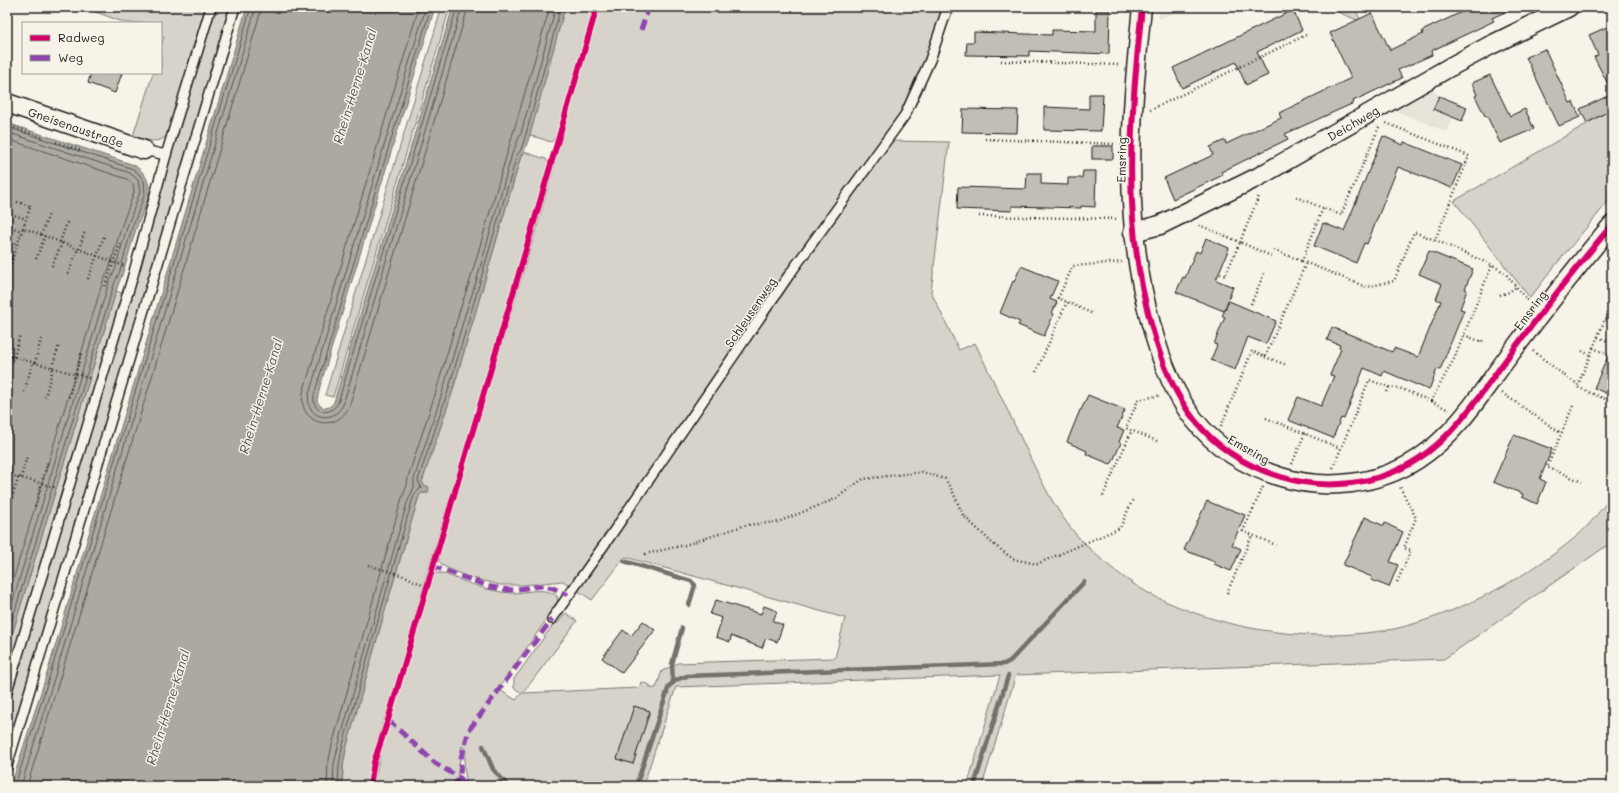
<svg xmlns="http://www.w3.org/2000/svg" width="1619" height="793" font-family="Mali,sans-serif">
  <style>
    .built { fill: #e6e3d9 }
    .green { fill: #d7d3cb; stroke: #7a7874 }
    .water { fill: #aca9a2; stroke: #72716c }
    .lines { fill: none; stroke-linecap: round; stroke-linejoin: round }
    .shore { stroke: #565452; stroke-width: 1 }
    .stream { stroke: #72716c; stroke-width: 4.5 }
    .building { fill: #c0beb5; stroke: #1c1c1c }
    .lane-casing { stroke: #1c1c1c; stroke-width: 12 }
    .street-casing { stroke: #1c1c1c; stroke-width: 21 }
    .path { stroke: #1c1c1c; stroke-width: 2.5; stroke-dasharray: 1 3; stroke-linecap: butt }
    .lane { stroke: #f7f3e8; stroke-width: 9 }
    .street { stroke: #f7f3e8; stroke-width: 18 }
    .quiet { stroke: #8e44ad; stroke-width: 5; stroke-dasharray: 10 5; stroke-linecap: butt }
    .cycleway-casing { stroke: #f7f3e8; stroke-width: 8 }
    .cycleway { stroke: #d6006c; stroke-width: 6 }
    .labels { text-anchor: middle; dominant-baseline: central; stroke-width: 3; stroke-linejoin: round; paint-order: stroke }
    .street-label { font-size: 12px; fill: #1c1c1c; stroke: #f7f3e8 }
    .water-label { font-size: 13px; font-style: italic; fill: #565452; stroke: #f7f3e8 }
  </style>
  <rect width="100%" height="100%" fill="#f7f3e8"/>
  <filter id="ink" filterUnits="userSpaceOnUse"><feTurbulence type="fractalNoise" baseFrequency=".025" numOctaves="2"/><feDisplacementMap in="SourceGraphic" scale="8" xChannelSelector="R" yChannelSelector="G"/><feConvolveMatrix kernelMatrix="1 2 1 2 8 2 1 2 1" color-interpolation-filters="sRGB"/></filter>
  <g filter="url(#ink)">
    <g class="built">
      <polygon points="1160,7 1186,7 1159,19"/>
      <polygon points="1432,88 1437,95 1459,104 1447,132 1394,110"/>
    </g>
    <g class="green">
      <path d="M82 7H207L169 133C159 146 146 140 133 136L153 73H161V45L164 37 161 35V23H126Z"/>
      <polygon points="215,7 232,7 7,755 7,700"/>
      <polygon points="442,7 450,7 333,397 325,395"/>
      <polygon points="565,7 594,7 557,136 551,142 530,135 530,130"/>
      <path d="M599 7H943L929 52 904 109 882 139 890 141 949 142 931 292 959 350 975 343C990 374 1005 405 1020 436 1039 476 1056 517 1089 548 1111 569 1138 590 1167 602 1228 629 1298 640 1365 633 1374 632 1384 631 1394 629 1456 615 1527 578 1577 536 1590 525 1601 509 1612 496V542L1444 659 1016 675 982 786H967L1000 675 676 687 643 786H467L464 766 466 750 462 746 457 779 452 786H373L383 743 434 573H442C464 581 488 592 511 593 527 593 544 586 557 596L558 603 498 689 516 700 522 693 514 688V679L555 622 557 624 566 613 577 621 523 693 639 688 641 682 650 685V688H656L662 671 678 663 835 658 845 618 625 557 592 600 563 581 524 585H500L465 576 443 566 439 561 440 551 536 230Z"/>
      <polygon points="1326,7 1354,7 1360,19 1357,20"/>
      <polygon points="1612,109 1612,197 1558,262 1530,298 1454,201"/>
      <polygon points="524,152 546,159 549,166 427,573 393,693 381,729 372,761 367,786 342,786 343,766 346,749 386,607 419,496 422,493 428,493 422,482 452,393 521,156"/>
      <polygon points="116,291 124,294 95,391 90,395 87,403 89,407 67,473 7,678 7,651"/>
    </g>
    <g class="water">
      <path d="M247 7H435L320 386 317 400C320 410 329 410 334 402L453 7H565L530 135 524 152 521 156 452 393 422 482 424 485 429 487 428 493H422L419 496 386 607 346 749 343 766 342 786H11L49 667Z"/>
      <path d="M7 123 134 165C144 172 149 179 149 191 150 201 139 219 136 229 130 248 126 267 118 285L7 651Z"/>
    </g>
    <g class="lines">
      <g class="shore">
        <path d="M419 7 303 393C297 423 335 435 349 407L468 7"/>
        <path d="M426 7 309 394C304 417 332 426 343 405L462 7"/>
        <path d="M431 7 314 395C311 412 329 418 338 403L457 7"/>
        <polyline points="7,127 133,169 139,174 144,181 145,193 132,228 120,271 114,284 7,637"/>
        <polyline points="7,132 130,173 138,180 140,192 127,227 115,270 109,282 7,620"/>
        <polyline points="7,139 127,179 133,184 134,192 122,225 109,269 103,281 7,600"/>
        <polyline points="15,786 52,668 251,7"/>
        <polyline points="21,786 57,669 256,7"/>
        <polyline points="27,786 157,360 262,7"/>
        <polyline points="327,786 328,764 332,745 401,501 407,485 408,477 437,388 459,313 470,280 550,7"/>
        <polyline points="333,786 334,764 338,747 407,503 414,487 414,479 443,390 465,315 476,282 512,154 521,133 556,7"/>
        <polyline points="338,786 339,765 342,748 411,504 415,493 421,488 418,480 448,391 517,155 521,150 526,134 561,7"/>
      </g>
      <g class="stream">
        <polyline points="624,561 691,581 695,585 689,605"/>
        <polyline points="673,683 672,664 682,628"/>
        <polyline points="483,746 493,769 508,786"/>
        <polyline points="636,786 669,686 676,680 687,676 1004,664 1010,661 1084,582"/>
        <polyline points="974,786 1008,676"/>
      </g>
    </g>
    <g class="building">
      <polygon points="1472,7 1516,7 1492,18 1494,21 1431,51 1432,55 1398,70 1402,78 1353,101 1354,103 1285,134 1288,139 1221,172 1223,175 1173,199 1164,178 1213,155 1210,147 1225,140 1226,144 1281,118 1279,113 1351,78 1330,33 1372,13 1390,50 1423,34 1422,31"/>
      <polygon points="1096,10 1110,10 1109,54 1029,51 1029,56 966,55 967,42 974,42 974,32 1052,35 1052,30 1096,31"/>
      <polygon points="1293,10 1302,30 1257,52 1268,75 1246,85 1236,62 1182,88 1173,68"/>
      <polygon points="1607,27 1612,37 1612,92 1594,57 1598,55 1589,35"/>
      <polygon points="1545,49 1570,103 1573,102 1580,117 1559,126 1526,57"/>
      <polygon points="91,73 122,73 115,93 88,83"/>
      <polygon points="1490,75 1510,116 1525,109 1534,129 1500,143 1487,116 1485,116 1475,96 1477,95 1472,83"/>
      <polygon points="1089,94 1103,94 1101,131 1044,130 1044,107 1089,109"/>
      <polygon points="1612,94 1612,109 1587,123 1580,109"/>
      <polygon points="1439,96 1467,107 1462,121 1433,109"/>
      <polygon points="963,109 1018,110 1017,133 962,132"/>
      <polygon points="1383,136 1403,145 1404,142 1462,165 1452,188 1398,167 1367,244 1364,243 1356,263 1314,246 1323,223 1344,231"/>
      <rect x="1092" y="146" width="21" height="13"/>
      <polygon points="1083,171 1096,171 1095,207 1081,206 1081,208 1012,206 1012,211 957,209 958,187 1026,189 1027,173 1041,173 1041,184 1068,185 1068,178 1082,178"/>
      <polygon points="1206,238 1229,248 1216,280 1233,287 1224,311 1176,292 1183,277 1185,278 1196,251 1200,253"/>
      <polygon points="1429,251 1473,269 1465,289 1467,290 1460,309 1464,310 1440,370 1437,369 1429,390 1384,371 1382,376 1364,368 1344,419 1341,418 1333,438 1288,420 1298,397 1321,406 1334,376 1330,375 1341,349 1339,348 1340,345 1327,340 1332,327 1392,352 1394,348 1418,357 1441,301 1436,299 1442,284 1419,274"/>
      <polygon points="1021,266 1058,281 1050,299 1057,302 1052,313 1054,314 1044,336 1018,325 1020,322 1000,313 1013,281 1014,282"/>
      <polygon points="1229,301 1276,321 1266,344 1248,337 1235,370 1211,360 1217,345 1214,344 1225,317 1222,316"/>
      <polygon points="1612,347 1612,396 1594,388"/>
      <polygon points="1088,395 1125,410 1117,428 1124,430 1119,442 1121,443 1112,463 1110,464 1086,454 1087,451 1067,442 1080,410 1081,410"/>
      <polygon points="1514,435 1552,449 1540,479 1546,482 1537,504 1522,497 1523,494 1493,482"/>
      <polygon points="1207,501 1226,509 1227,508 1245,515 1232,545 1241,549 1231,571 1214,564 1215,562 1184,550"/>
      <polygon points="1365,517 1384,526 1385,523 1403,532 1390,562 1398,565 1389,587 1371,580 1372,577 1343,565"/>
      <polygon points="716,600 761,614 764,606 777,611 773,621 783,625 777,642 766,638 762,648 731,636 730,642 716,637 722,618 710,614"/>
      <polygon points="643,621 655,630 622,673 602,658 623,630 631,636"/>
      <polygon points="634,706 650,711 633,764 617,759"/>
    </g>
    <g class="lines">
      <defs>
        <g id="lane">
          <polyline points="144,150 166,155"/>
          <polyline points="552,619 609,538 789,275 905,115 930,60 948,7"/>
          <polyline points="7,691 132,279 166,155 211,7"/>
          <polyline points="7,766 235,7"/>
        </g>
        <g id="street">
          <path d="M1142 7C1131 116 1121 217 1151 324 1171 399 1203 453 1281 477 1326 491 1378 485 1418 459 1458 433 1483 390 1511 353 1544 309 1577 266 1612 225"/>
          <polyline points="7,103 144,150"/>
          <polyline points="1133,232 1160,225 1258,177 1450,67 1489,46 1569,7"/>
        </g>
      </defs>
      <use href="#lane" class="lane-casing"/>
      <use href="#street" class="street-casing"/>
      <g class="path">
        <polyline points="1001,61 1120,65"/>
        <polyline points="1150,110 1306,35"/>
        <polyline points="7,125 44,138"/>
        <polyline points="1379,127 1341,215 1323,208 1302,261 1366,287 1394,281 1414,232 1435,240 1469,156 1386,123"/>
        <polyline points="985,139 1115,144"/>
        <polyline points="56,142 82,151"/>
        <polyline points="1296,197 1323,208"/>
        <polyline points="17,202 30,206"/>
        <polyline points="11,214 26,219"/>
        <polyline points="979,216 1118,219"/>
        <polyline points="1199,225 1240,242 1259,196"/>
        <polyline points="7,226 22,231"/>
        <polyline points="23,228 31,205"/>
        <polyline points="41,235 49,214"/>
        <polyline points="1435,240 1492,265 1505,273 1529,302"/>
        <polyline points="7,241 18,244"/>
        <polyline points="60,242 68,220"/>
        <polyline points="79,249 85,231"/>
        <polyline points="1274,250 1302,261"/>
        <polyline points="7,256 13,258"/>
        <polyline points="36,259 45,236"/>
        <polyline points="52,266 62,243"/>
        <polyline points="68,274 78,249"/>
        <polyline points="1220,274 1225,276 1240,242 1271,256"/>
        <polyline points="7,275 23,228 124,266"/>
        <polyline points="88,279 105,234"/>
        <polyline points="105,286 121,241"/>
        <polyline points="1500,295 1509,292 1516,287"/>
        <polyline points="1251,304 1265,271"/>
        <polyline points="1091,313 1058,298 1073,266 1122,262"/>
        <polyline points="1464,335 1482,342 1483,338"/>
        <polyline points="1598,337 1612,343"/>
        <polyline points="1593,348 1605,319 1612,322"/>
        <polyline points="1533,351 1569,379 1578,384"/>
        <polyline points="1582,351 1590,355"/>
        <polyline points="7,355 89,378"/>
        <polyline points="1612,356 1593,348 1577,387 1612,402"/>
        <polyline points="14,357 20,334"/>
        <polyline points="1265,357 1287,365"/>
        <polyline points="7,361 9,355"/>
        <polyline points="35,363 41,339"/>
        <polyline points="52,367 59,345"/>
        <polyline points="1036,372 1067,302"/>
        <polyline points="24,392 33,362"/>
        <polyline points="1387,392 1389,387"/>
        <polyline points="1502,393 1561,433"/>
        <polyline points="45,397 53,368"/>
        <polyline points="69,397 82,351"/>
        <polyline points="1431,401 1449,410"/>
        <polyline points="1573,406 1547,467 1582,482"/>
        <polyline points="1266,418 1340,448"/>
        <polyline points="1221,426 1252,351 1265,357 1306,263"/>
        <polyline points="1157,441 1126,428 1138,400 1161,395"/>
        <polyline points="7,453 8,450"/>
        <polyline points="1292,464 1305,433"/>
        <polyline points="1333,468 1369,380 1389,387 1399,388 1431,401 1454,359 1492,265"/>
        <polyline points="7,474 57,488"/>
        <polyline points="21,478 27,456"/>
        <polyline points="1263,487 1243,531 1276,545"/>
        <polyline points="1103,496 1132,430"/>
        <polyline points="10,506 18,478"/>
        <polyline points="35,506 48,461"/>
        <polyline points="645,554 685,545 746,525 778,522 835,499 863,479 922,472 945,479 952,490 963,515 992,543 1013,559 1037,564 1120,528 1133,499"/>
        <polyline points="368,565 407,577 426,587"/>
        <polyline points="1397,582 1411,550 1404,548 1416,518 1400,487"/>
        <polyline points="1227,593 1252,535"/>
      </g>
      <use href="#lane" class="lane"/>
      <use href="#street" class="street"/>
      <g class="quiet">
        <polyline points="641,30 649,7"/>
        <polyline points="432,566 491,587 510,590 542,586 553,588 568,595"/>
        <polyline points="388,720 435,763 460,778 468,786"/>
        <polyline points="453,786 460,778 461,758 469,730 552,619"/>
      </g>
      <defs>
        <g id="cycleway">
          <path d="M1142 7C1131 116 1121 217 1151 324 1171 399 1203 453 1281 477 1326 491 1378 485 1418 459 1458 433 1483 390 1511 353 1544 309 1577 266 1612 225"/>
          <polyline points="370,786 374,762 388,720 597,7"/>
        </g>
      </defs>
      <use href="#cycleway" class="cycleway-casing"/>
      <use href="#cycleway" class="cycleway"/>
    </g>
  </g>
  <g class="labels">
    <g class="street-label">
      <text transform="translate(1353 123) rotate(-30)">Deichweg</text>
      <text transform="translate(76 127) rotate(19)">Gneisenaustraße</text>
      <text transform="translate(1121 160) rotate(-89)">Emsring</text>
      <text transform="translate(1530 310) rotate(-53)">Emsring</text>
      <text transform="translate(750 312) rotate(-56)">Schleusenweg</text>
      <text transform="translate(1249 449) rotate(30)">Emsring</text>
    </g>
    <g class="water-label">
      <text transform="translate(354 86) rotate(-73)">Rhein-Herne-Kanal</text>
      <text transform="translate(260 396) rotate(-73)">Rhein-Herne-Kanal</text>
      <text transform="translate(167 707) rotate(-73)">Rhein-Herne-Kanal</text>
    </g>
  </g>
  <rect width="1619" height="793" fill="none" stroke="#f7f3e8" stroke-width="24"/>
  <rect x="12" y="12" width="1595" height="769" fill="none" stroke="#1c1c1c" stroke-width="1.5" filter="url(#ink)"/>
  <rect x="22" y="22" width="140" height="52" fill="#f7f3e8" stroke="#9f9d96"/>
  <rect x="30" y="35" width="20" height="6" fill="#d6006c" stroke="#9f9d96"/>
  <text x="58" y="42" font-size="12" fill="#1c1c1c">Radweg</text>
  <rect x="30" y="55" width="20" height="6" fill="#8e44ad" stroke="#9f9d96"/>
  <text x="58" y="62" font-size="12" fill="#1c1c1c">Weg</text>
</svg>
